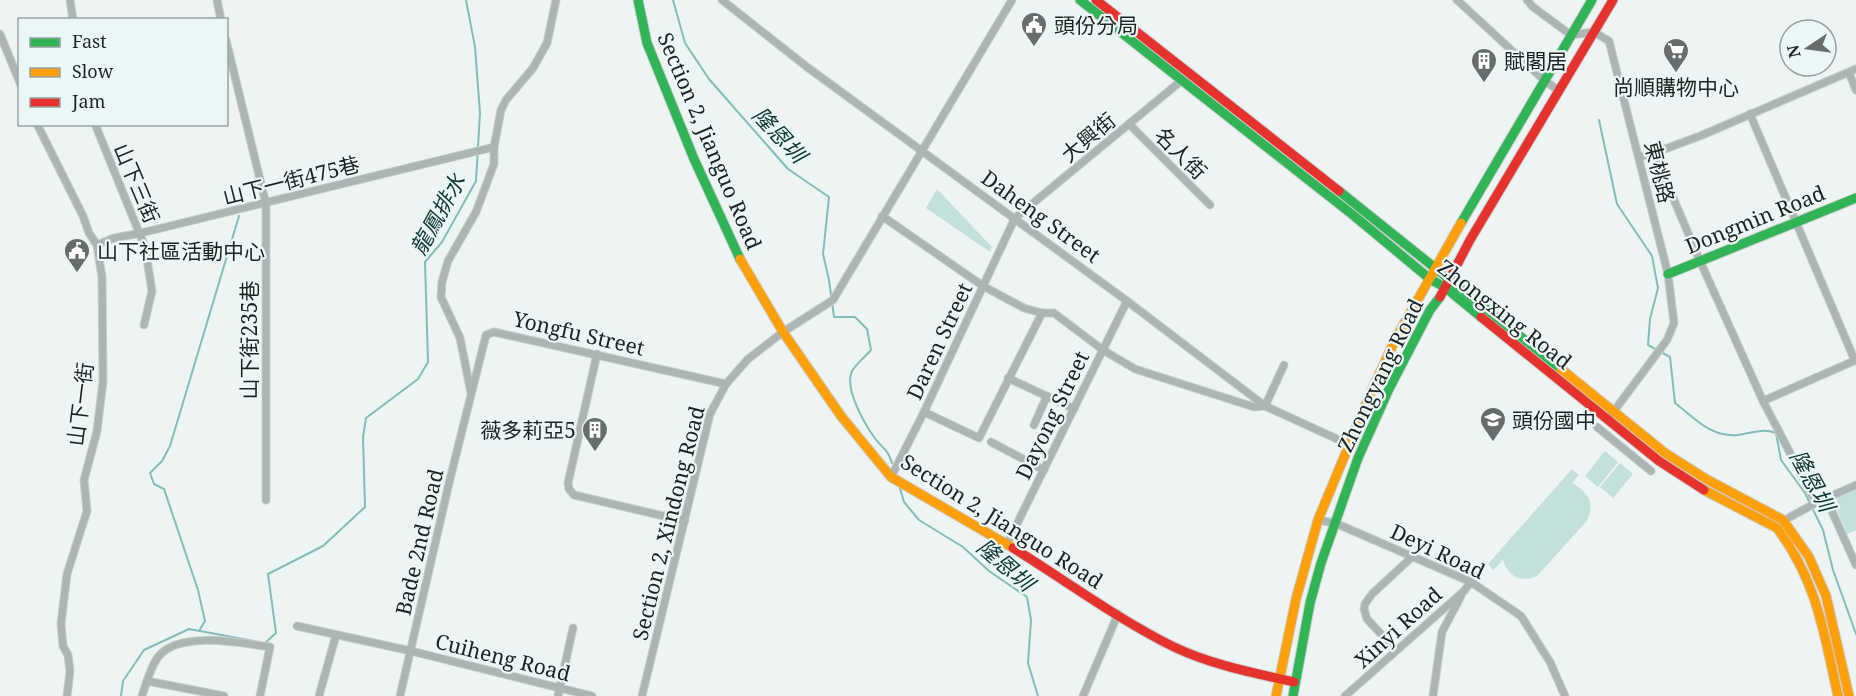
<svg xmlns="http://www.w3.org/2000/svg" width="1856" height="696" font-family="'Noto Serif','Noto Sans TC',serif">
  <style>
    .green { fill: #c4e0dd }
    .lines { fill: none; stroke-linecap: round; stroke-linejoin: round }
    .stream { stroke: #82bdb9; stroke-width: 2 }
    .street-casing { stroke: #c9cecd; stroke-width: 9 }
    .fast-casing { stroke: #c9cecd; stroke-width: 11 }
    .slow-casing { stroke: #c9cecd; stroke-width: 11 }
    .jam-casing { stroke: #c9cecd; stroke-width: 11 }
    .street { stroke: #aab5b4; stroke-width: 7 }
    .fast { stroke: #30b455; stroke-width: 9 }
    .slow { stroke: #ff9f0a; stroke-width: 9 }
    .jam { stroke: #e5322d; stroke-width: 9 }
    .labels { text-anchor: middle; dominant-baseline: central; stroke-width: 4.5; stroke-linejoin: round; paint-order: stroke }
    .poi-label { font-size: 21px; fill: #1e2322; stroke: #ebf7f6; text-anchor: start }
    .street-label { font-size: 21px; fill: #1e2322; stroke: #ebf7f6 }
    .water-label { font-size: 22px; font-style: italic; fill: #113836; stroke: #ebf7f6 }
  </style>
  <rect width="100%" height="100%" fill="#eef4f4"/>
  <g class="green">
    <polygon points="937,189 992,247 990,252 926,208"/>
    <polygon points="1605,451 1618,462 1598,487 1585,476"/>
    <polygon points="1620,463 1633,474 1613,498 1600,487"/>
    <path d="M1572 469 1579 475 1572 483C1589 493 1596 504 1586 522L1537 576C1521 583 1508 577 1503 560L1493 570 1488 564Z"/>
    <polygon points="1856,490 1856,530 1847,534 1835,505 1838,498"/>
  </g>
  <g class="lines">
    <g class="stream">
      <path d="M673 0 685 43 709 79 788 169 829 197 823 254 829 280 834 317H855L867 329 871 350C866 356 856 364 852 371 844 388 864 423 874 437 882 449 887 447 892 463"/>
      <path d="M1599 120 1617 204 1652 256 1658 288 1650 319 1648 345 1670 357 1675 403C1695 418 1711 438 1738 435 1752 433 1762 428 1776 433L1781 460 1805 493 1823 530 1833 570 1856 634"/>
      <polyline points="899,485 904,502 919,520 963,547 989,571 1027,597 1031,620 1028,663 1038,696"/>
      <polyline points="199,631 205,621 198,590 164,489 154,484 150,473 162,461 170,446 239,216"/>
      <polyline points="265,643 276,633 268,574 323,546 365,507 363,437 366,418 418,379 428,362 425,262 442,242 476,181 480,113 475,47 466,0"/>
      <polyline points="121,696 123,681 144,650 189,629 254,641"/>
    </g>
    <defs>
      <g id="street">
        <polyline points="70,0 73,20"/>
        <polyline points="217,0 221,20"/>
        <polyline points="722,0 807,67 1127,301 1265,406 1348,444"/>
        <polyline points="1457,0 1545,81 1558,90"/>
        <polyline points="1527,0 1533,7 1571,35 1594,32 1609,41 1668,274 1674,323 1667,340 1611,415"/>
        <polyline points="0,34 20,83"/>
        <polyline points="226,40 266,204 266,500"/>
        <polyline points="1849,73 1856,90"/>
        <polyline points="1750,114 1855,361"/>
        <polyline points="37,124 83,216 89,233 97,245 102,277 103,381 97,431 84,480 87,511 67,574 61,624 63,646 68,655 70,671 67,696"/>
        <polyline points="95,124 145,247 152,291 144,325"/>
        <polyline points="1129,124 1210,205"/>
        <polyline points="1654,153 1700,261 1763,401 1816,503 1856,485"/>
        <polyline points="1640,157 1654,153 1700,136 1856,69"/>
        <polyline points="882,216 983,286 1024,308 1042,313 1054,313 1103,350 1135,369 1254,407 1265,406 1284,365"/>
        <polyline points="97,245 114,238 141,233 494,147"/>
        <polyline points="597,354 568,483 569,489 574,495 685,521"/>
        <polyline points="1008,378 1074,409"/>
        <polyline points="471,393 460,338 441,297 442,282 448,261 476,212 494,164 494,147 501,110 506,100 533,68 547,43 556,0"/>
        <polyline points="1763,401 1856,360"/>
        <polyline points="924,412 979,438 1042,313"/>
        <polyline points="1034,425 1047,396"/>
        <polyline points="1597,427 1651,471"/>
        <polyline points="991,442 1044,470"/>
        <polyline points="891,477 924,412 1015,218 1181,81"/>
        <polyline points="1826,498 1856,565"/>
        <polyline points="1790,517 1816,503"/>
        <polyline points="1318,520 1335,523 1471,582 1521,616 1550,662 1565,696"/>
        <polyline points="1007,544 1127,301"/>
        <polyline points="297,626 411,651 592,696"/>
        <polyline points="1396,650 1367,619 1364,609 1365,604 1372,594 1413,556"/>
        <polyline points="147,681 224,696"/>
        <path d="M142 696C146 684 150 668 158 657 178 630 242 643 270 647L260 696"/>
        <polyline points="319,696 336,635"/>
        <polyline points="400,696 450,479 486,335 494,332 726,384"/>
        <polyline points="558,696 573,628"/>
        <polyline points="642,696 710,414 726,384 748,359 783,332 833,300 1012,0"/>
        <polyline points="1083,696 1118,614"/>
        <polyline points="1345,696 1464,591 1471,582"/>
        <polyline points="1433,696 1442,632 1461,596"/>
      </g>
      <g id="fast">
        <polyline points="638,0 647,43 694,159 740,259"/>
        <polyline points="1080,0 1353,215 1430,279 1446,288 1481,317"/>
        <polyline points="1339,191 1561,369"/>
        <polyline points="1461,223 1592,0"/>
        <polyline points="1668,274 1856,198"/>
        <polyline points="1293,696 1310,603 1321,563 1358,458 1389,389 1430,310 1440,297"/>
      </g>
      <g id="slow">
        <polyline points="740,259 783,332 841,416 891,477 1013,548"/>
        <polyline points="1561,369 1665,453 1706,479 1783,520 1809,557 1826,596 1849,696"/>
        <path d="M1704 490 1777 528C1817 581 1824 633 1838 696"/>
        <polyline points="1276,696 1296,599 1318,520 1371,392 1395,340 1461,223"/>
      </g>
      <g id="jam">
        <polyline points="1096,0 1339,191"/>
        <polyline points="1440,297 1470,240 1613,0"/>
        <polyline points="1481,317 1659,461 1704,490"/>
        <path d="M1013 548C1065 580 1119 620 1174 647 1212 665 1254 673 1294 682"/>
      </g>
    </defs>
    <use href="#street" class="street-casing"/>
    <use href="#fast" class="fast-casing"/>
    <use href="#slow" class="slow-casing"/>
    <use href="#jam" class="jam-casing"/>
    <use href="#street" class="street"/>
    <use href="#fast" class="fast"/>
    <use href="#slow" class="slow"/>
    <use href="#jam" class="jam"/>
  </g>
  <defs>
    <symbol id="civic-pin" viewBox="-11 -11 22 30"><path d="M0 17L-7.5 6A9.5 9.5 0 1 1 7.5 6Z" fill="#676c6c" stroke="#ebf7f6"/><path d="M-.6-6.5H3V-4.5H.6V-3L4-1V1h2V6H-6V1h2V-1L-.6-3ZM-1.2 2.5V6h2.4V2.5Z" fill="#fff"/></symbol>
    <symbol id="supermarket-pin" viewBox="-11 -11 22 30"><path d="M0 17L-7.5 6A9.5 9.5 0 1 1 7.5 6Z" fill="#676c6c" stroke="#ebf7f6"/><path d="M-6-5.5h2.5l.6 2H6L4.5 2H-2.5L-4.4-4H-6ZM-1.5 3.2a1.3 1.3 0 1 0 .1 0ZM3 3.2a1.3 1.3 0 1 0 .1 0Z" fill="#fff"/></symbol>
    <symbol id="building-pin" viewBox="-11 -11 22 30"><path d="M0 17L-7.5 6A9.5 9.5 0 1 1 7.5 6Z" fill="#676c6c" stroke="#ebf7f6"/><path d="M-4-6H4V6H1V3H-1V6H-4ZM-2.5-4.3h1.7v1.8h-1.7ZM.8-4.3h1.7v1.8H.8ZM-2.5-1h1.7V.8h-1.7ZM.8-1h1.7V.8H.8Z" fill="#fff"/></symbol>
    <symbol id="school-pin" viewBox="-11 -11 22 30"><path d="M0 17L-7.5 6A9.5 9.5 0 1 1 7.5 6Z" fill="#676c6c" stroke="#ebf7f6"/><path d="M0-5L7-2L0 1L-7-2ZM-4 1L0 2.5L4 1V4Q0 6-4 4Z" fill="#fff"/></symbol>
  </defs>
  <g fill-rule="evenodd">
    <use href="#civic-pin" x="1019" y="10" width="30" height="40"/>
    <use href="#supermarket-pin" x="1661" y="36" width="30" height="40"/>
    <use href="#building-pin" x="1469" y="46" width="30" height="40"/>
    <use href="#civic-pin" x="62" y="236" width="30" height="40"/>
    <use href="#school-pin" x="1478" y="405" width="30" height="40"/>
    <use href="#building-pin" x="580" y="415" width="30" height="40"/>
  </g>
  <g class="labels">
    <g class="poi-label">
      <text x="1054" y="25">頭份分局</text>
      <text x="1504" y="61">賦閣居</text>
      <text x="1676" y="87" text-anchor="middle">尚順購物中心</text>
      <text x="97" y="251">山下社區活動中心</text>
      <text x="1512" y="420">頭份國中</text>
      <text x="576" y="430" text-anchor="end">薇多莉亞5</text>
    </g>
    <g class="street-label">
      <text transform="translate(1088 137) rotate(-40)">大興街</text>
      <text transform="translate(710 141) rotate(67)">Section 2, Jianguo Road</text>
      <text transform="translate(1181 153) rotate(45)">名人街</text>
      <text transform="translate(1660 172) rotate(76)">東桃路</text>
      <text transform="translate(291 180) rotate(-14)">山下一街475巷</text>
      <text transform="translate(137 183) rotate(67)">山下三街</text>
      <text transform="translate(1041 216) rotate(36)">Daheng Street</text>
      <text transform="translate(1755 219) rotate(-22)">Dongmin Road</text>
      <text transform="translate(1505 314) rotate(38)">Zhongxing Road</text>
      <text transform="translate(579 333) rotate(13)">Yongfu Street</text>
      <text transform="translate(249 340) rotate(-90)">山下街235巷</text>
      <text transform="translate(939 341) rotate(-65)">Daren Street</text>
      <text transform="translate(1380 375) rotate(-64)">Zhongyang Road</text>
      <text transform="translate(80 404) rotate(-83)">山下一街</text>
      <text transform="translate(1052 415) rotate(-64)">Dayong Street</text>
      <text transform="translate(1002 521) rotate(32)">Section 2, Jianguo Road</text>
      <text transform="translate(668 523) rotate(-76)">Section 2, Xindong Road</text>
      <text transform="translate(419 542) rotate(-77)">Bade 2nd Road</text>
      <text transform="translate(1438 551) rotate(25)">Deyi Road</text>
      <text transform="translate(1398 627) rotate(-42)">Xinyi Road</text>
      <text transform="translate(503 657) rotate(14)">Cuiheng Road</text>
    </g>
    <g class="water-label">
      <text transform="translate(780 134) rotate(47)">隆恩圳</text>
      <text transform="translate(437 214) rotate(-61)">龍鳳排水</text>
      <text transform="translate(1813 480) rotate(61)">隆恩圳</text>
      <text transform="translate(1006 564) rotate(41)">隆恩圳</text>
    </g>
  </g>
  <rect x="18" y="18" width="210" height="108" fill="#ebf7f6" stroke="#99a2a1" stroke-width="1.5"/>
  <rect x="30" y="38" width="30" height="9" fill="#30b455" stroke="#99a2a1" stroke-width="1.5"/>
  <text x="72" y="48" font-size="18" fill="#1e2322">Fast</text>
  <rect x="30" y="68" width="30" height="9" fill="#ff9f0a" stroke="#99a2a1" stroke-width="1.5"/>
  <text x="72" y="78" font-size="18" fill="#1e2322">Slow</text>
  <rect x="30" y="98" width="30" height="9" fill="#e5322d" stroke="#99a2a1" stroke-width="1.5"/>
  <text x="72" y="108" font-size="18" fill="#1e2322">Jam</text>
  <g transform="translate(1808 48) rotate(257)"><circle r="28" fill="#ebf7f6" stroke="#99a2a1" stroke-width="1.5"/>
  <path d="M0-4.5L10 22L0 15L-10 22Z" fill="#676c6c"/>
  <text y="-9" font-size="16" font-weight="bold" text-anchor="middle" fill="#1e2322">N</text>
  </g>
</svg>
